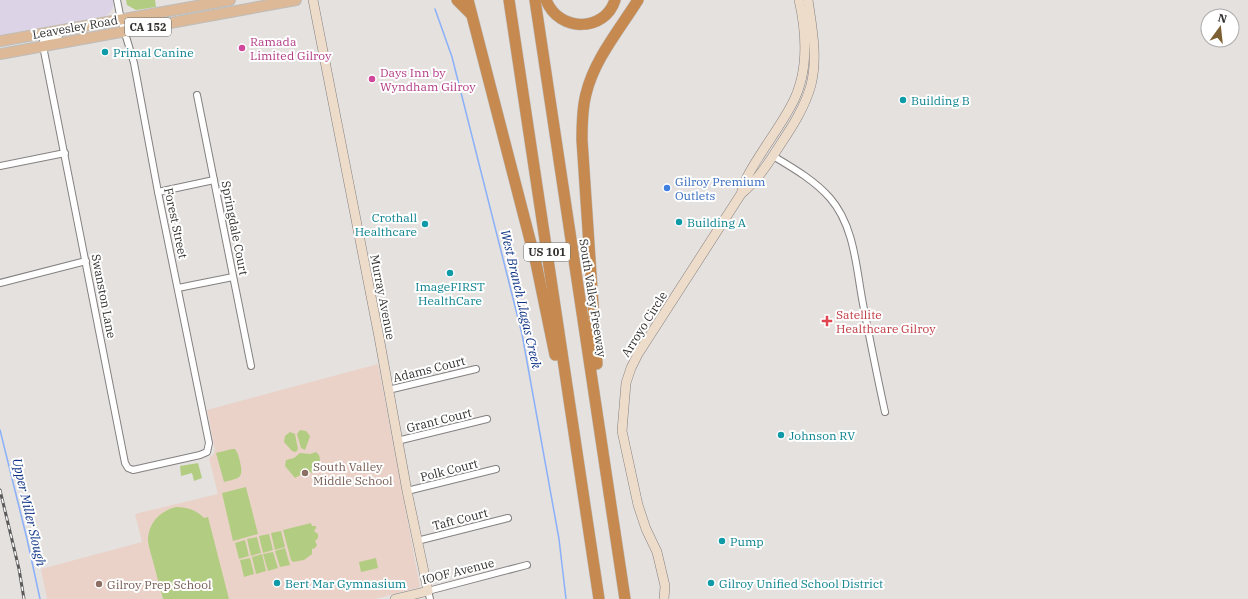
<svg xmlns="http://www.w3.org/2000/svg" width="1248" height="599" font-family="'IBM Plex Serif',serif">
  <style>
    .industrial { fill: #ddd3e7 }
    .education { fill: #ead2c8 }
    .green { fill: #b2cd82 }
    .lines { fill: none; stroke-linecap: round; stroke-linejoin: round }
    .stream { stroke: #8ab0fa; stroke-width: 1.5 }
    .street-casing { stroke: #848180; stroke-width: 8 }
    .secondary-casing { stroke: #848180; stroke-width: 10 }
    .primary-casing { stroke: #bdbdbc; stroke-width: 12 }
    .highway-casing { stroke: #bdbdbc; stroke-width: 12 }
    .street { stroke: #fff; stroke-width: 6 }
    .secondary { stroke: #eedccb; stroke-width: 9 }
    .primary { stroke: #ddb997; stroke-width: 10 }
    .highway { stroke: #c68a51; stroke-width: 11 }
    .rail-casing { stroke: #5c5a59; stroke-width: 3 }
    .rail { stroke: #fff; stroke-width: 1.5; stroke-dasharray: 4.5; stroke-linecap: butt }
    .hotel-dot { fill: #d1479c; stroke: #fff; stroke-width: 1.5 }
    .culture-dot { fill: #0f9aa8; stroke: #fff; stroke-width: 1.5 }
    .shop-dot { fill: #3f7fe0; stroke: #fff; stroke-width: 1.5 }
    .health-dot { fill: #e0444e; stroke: #fff; stroke-width: 1.5 }
    .education-dot { fill: #8d6e63; stroke: #fff; stroke-width: 1.5 }
    .labels { text-anchor: middle; dominant-baseline: central; stroke-width: 4; stroke-linejoin: round; paint-order: stroke }
    .shield { fill: #fff; stroke: #6f6e6d; stroke-width: 1 }
    .shield-label { font-size: 11px; font-weight: bold; fill: #31302f }
    .street-label { font-size: 12px; fill: #31302f; stroke: #fff }
    .hotel-label { font-size: 12px; fill: #b23c85; stroke: #fff; text-anchor: start }
    .culture-label { font-size: 12px; fill: #0d838f; stroke: #fff; text-anchor: start }
    .shop-label { font-size: 12px; fill: #366cbe; stroke: #fff; text-anchor: start }
    .health-label { font-size: 12px; fill: #be3a42; stroke: #fff; text-anchor: start }
    .education-label { font-size: 12px; fill: #785e54; stroke: #fff; text-anchor: start }
    .water-label { font-size: 13px; font-style: italic; fill: #0d3285; stroke: #fff }
  </style>
  <rect width="100%" height="100%" fill="#e4e1df"/>
  <polygon class="industrial" points="0,0 113,0 114,3 111,11 106,16 0,35"/>
  <polygon class="education" points="378,364 420,587 375,599 47,599 41,569 142,542 135,514 218,494 209,458 214,454 215,450 207,410"/>
  <g class="green">
    <polygon points="126,0 155,0 156,7 136,10 127,5"/>
    <polygon points="300,430 306,431 310,436 308,442 305,450 301,448 297,434"/>
    <polygon points="290,432 295,434 298,449 296,452 292,451 284,442 285,436"/>
    <path d="M232 449H235C238 453 239 457 240 462 244 479 239 478 224 482L216 453Z"/>
    <path d="M316 452 319 455C321 461 320 469 316 473L305 472 295 478 285 466 286 460 294 458 300 453 310 454Z"/>
    <polygon points="198,463 202,478 194,481 192,473 181,476 180,466"/>
    <polygon points="246,487 258,534 233,541 222,493"/>
    <path d="M176 507C188 507 196 510 204 518L208 517 229 599H163C160 588 157 576 154 565 152 557 149 549 148 541 148 523 160 511 176 507Z"/>
    <polygon points="311,523 312,526 316,526 316,528 314,531 318,534 318,538 315,541 317,545 315,548 312,549 312,554 304,560 293,562 291,560 283,530"/>
    <polygon points="281,531 285,547 275,550 271,533"/>
    <polygon points="269,534 273,550 263,553 259,536"/>
    <polygon points="257,537 261,553 251,556 247,539"/>
    <polygon points="245,540 249,556 239,559 235,543"/>
    <polygon points="285,548 290,565 280,567 275,551"/>
    <polygon points="273,552 278,568 268,571 263,554"/>
    <polygon points="262,554 266,571 256,574 252,557"/>
    <polygon points="250,558 254,574 244,577 240,560"/>
    <polygon points="376,558 378,568 361,572 359,562"/>
  </g>
  <g class="lines">
    <g class="stream">
      <polyline points="435,9 452,57 522,334 559,539 566,599"/>
      <polyline points="0,430 27,539 40,599"/>
    </g>
    <defs>
      <g id="street">
        <polyline points="63,30 57,38 43,41 43,46 125,463 128,468 133,470 200,455 207,452 209,443 158,192 134,63 121,20 117,0"/>
        <polyline points="197,95 251,366"/>
        <path d="M773 156C793 168 814 180 830 198 855 227 856 268 863 304 870 340 877 376 885 412"/>
        <polyline points="0,166 65,153"/>
        <polyline points="158,192 214,180"/>
        <polyline points="0,283 86,261"/>
        <polyline points="178,288 233,277"/>
        <polyline points="388,390 476,369"/>
        <polyline points="397,441 487,419"/>
        <polyline points="407,491 496,469"/>
        <polyline points="417,541 508,518"/>
        <polyline points="430,599 428,591 527,565"/>
      </g>
      <g id="secondary">
        <polyline points="313,0 379,337 407,491 428,591 395,599"/>
        <path d="M742 193C758 180 769 162 780 145 792 127 805 107 811 85 818 57 812 28 808 0"/>
        <path d="M664 599 665 586 657 552 646 529 638 505 622 431 626 383 631 368 638 354 741 194C743 188 745 182 747 177 760 152 779 129 792 104 809 72 807 35 799 0"/>
      </g>
      <g id="primary">
        <polyline points="0,41 230,0"/>
        <polyline points="0,54 296,0"/>
      </g>
      <g id="highway">
        <polyline points="457,0 471,14"/>
        <polyline points="468,0 536,263 555,355"/>
        <polyline points="509,0 599,599"/>
        <polyline points="535,0 625,599"/>
        <path d="M546 0C559 33 605 32 615 0"/>
        <path d="M597 364 582 140C582 125 582 109 586 94 594 60 619 30 638 0"/>
      </g>
    </defs>
    <use href="#street" class="street-casing"/>
    <use href="#secondary" class="secondary-casing"/>
    <use href="#primary" class="primary-casing"/>
    <use href="#highway" class="highway-casing"/>
    <use href="#street" class="street"/>
    <use href="#secondary" class="secondary"/>
    <use href="#primary" class="primary"/>
    <use href="#highway" class="highway"/>
    <defs>
      <polyline id="rail" points="0,490 19,569 24,599"/>
    </defs>
    <use href="#rail" class="rail-casing"/>
    <use href="#rail" class="rail"/>
  </g>
  <g class="hotel-dot">
    <circle cx="242" cy="48" r="4"/>
    <circle cx="372" cy="79" r="4"/>
  </g>
  <g class="culture-dot">
    <circle cx="105" cy="52" r="4"/>
    <circle cx="903" cy="100" r="4"/>
    <circle cx="679" cy="222" r="4"/>
    <circle cx="425" cy="224" r="4"/>
    <circle cx="450" cy="273" r="4"/>
    <circle cx="781" cy="435" r="4"/>
    <circle cx="722" cy="541" r="4"/>
    <circle cx="277" cy="583" r="4"/>
    <circle cx="711" cy="583" r="4"/>
  </g>
  <circle class="shop-dot" cx="667" cy="188" r="4"/>
  <path class="health-dot" d="M825 315h4v4h4v4h-4v4h-4v-4h-4v-4h4z"/>
  <g class="education-dot">
    <circle cx="305" cy="473" r="4"/>
    <circle cx="99" cy="584" r="4"/>
  </g>
  <g class="labels">
    <g class="shield">
      <rect x="125" y="18" width="46" height="18" rx="3"/>
      <rect x="524" y="243" width="46" height="18" rx="3"/>
    </g>
    <g class="shield-label">
      <text x="148" y="27">CA 152</text>
      <text x="547" y="252">US 101</text>
    </g>
    <g class="street-label">
      <text transform="translate(75 27) rotate(-10)">Leavesley Road</text>
      <text transform="translate(176 223) rotate(78)">Forest Street</text>
      <text transform="translate(235 228) rotate(79)">Springdale Court</text>
      <text transform="translate(104 296) rotate(79)">Swanston Lane</text>
      <text transform="translate(383 297) rotate(79)">Murray Avenue</text>
      <text transform="translate(593 298) rotate(81)">South Valley Freeway</text>
      <text transform="translate(644 324) rotate(-58)">Arroyo Circle</text>
      <text transform="translate(429 369) rotate(-14)">Adams Court</text>
      <text transform="translate(439 420) rotate(-14)">Grant Court</text>
      <text transform="translate(449 470) rotate(-14)">Polk Court</text>
      <text transform="translate(460 519) rotate(-14)">Taft Court</text>
      <text transform="translate(458 571) rotate(-14)">IOOF Avenue</text>
    </g>
    <g class="hotel-label">
      <text x="250" y="41">Ramada<tspan x="250" dy="14">Limited Gilroy</tspan></text>
      <text x="380" y="72">Days Inn by<tspan x="380" dy="14">Wyndham Gilroy</tspan></text>
    </g>
    <g class="culture-label">
      <text x="113" y="52">Primal Canine</text>
      <text x="911" y="100">Building B</text>
      <text x="417" y="217" text-anchor="end">Crothall<tspan x="417" dy="14">Healthcare</tspan></text>
      <text x="687" y="222">Building A</text>
      <text x="450" y="286" text-anchor="middle">ImageFIRST<tspan x="450" dy="14">HealthCare</tspan></text>
      <text x="789" y="435">Johnson RV</text>
      <text x="730" y="541">Pump</text>
      <text x="285" y="583">Bert Mar Gymnasium</text>
      <text x="719" y="583">Gilroy Unified School District</text>
    </g>
    <g class="shop-label">
      <text x="675" y="181">Gilroy Premium<tspan x="675" dy="14">Outlets</tspan></text>
    </g>
    <g class="health-label">
      <text x="836" y="314">Satellite<tspan x="836" dy="14">Healthcare Gilroy</tspan></text>
    </g>
    <g class="education-label">
      <text x="313" y="466">South Valley<tspan x="313" dy="14">Middle School</tspan></text>
      <text x="107" y="584">Gilroy Prep School</text>
    </g>
    <g class="water-label">
      <text transform="translate(521 299) rotate(77)">West Branch Llagas Creek</text>
      <text transform="translate(29 512) rotate(77)">Upper Miller Slough</text>
    </g>
  </g>
  <g transform="translate(1220 28) rotate(15)"><circle r="19" fill="#ffffff" stroke="#adacac"/>
  <path d="M0-3L7 15L0 10L-7 15Z" fill="#7c6033"/>
  <text y="-6" font-size="11" font-weight="bold" text-anchor="middle" fill="#31302f">N</text>
  </g>
</svg>
